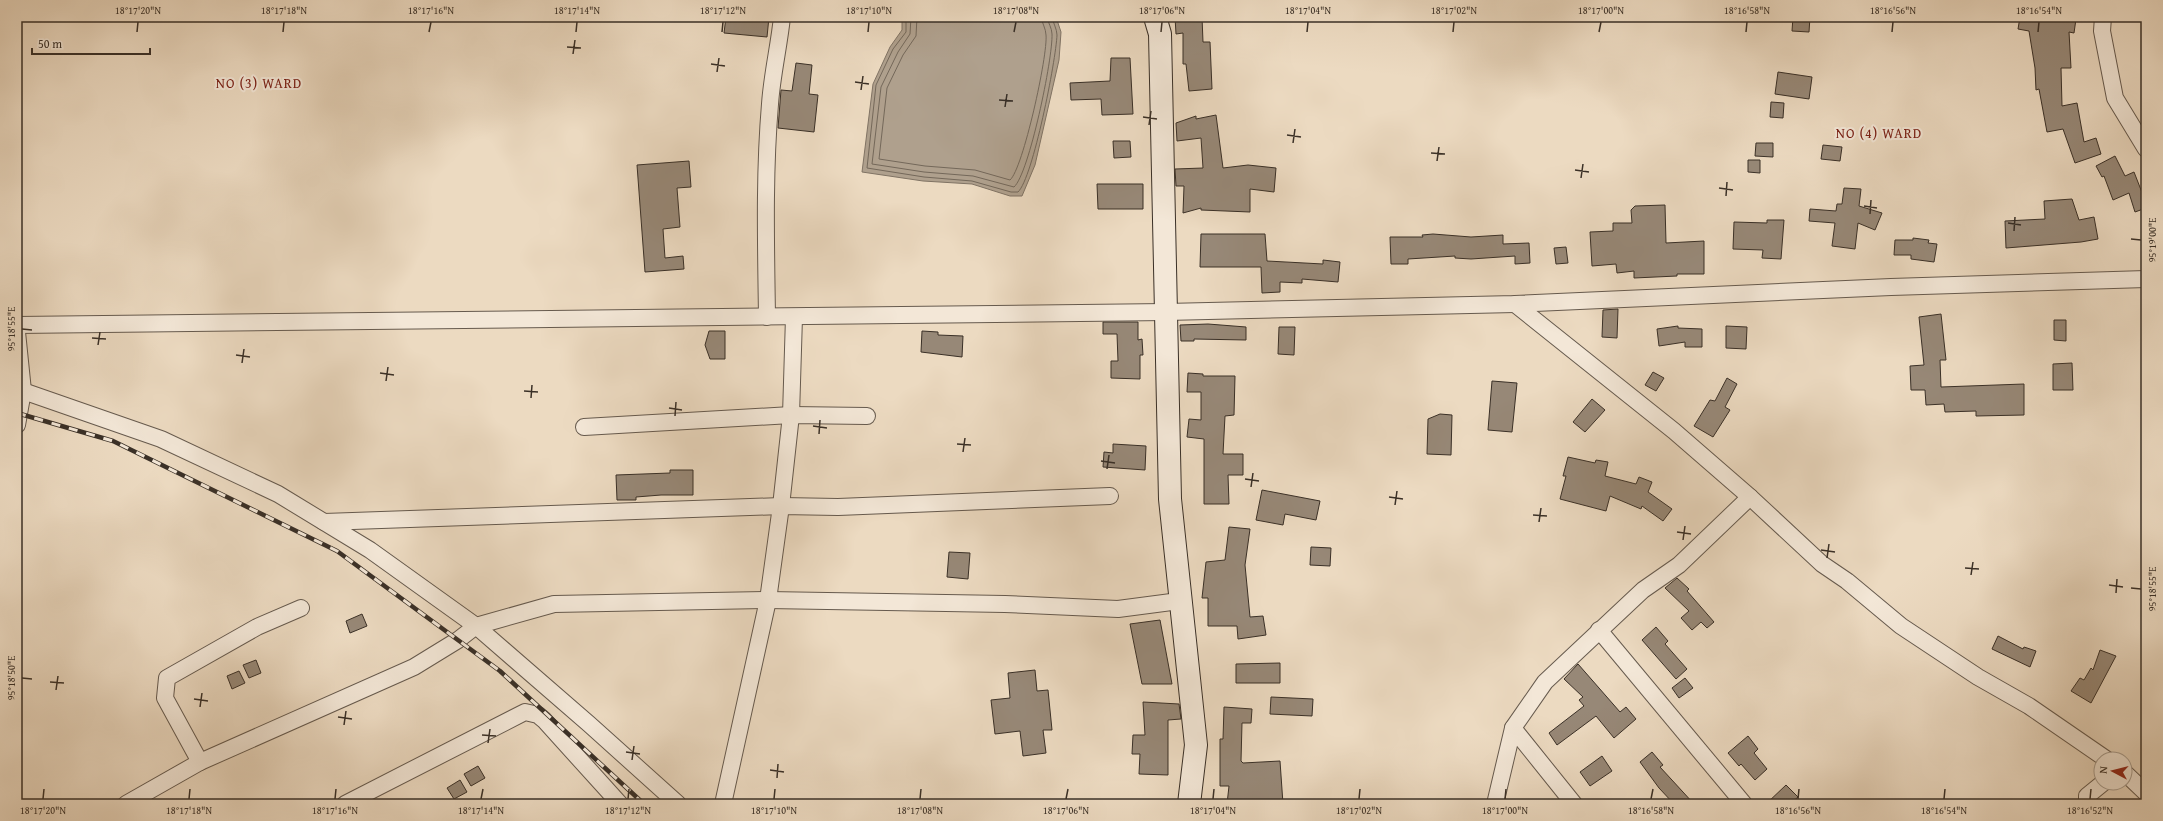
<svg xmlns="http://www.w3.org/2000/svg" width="2163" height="821" font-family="'Gentium Book Plus',serif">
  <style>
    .water { fill: #afa08d; stroke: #807364 }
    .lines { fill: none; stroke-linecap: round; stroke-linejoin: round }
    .shore { stroke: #74685a; stroke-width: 1 }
    .building { fill: #978877; stroke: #3a3027 }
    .minor-casing { stroke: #665a4e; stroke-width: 18 }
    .secondary-casing { stroke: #3a3027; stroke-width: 24 }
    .minor { stroke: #f3e7d7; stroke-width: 16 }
    .secondary { stroke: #f3e7d7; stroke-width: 22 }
    .rail-casing { stroke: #3a3027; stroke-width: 4.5 }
    .rail { stroke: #f3e7d7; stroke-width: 3; stroke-dasharray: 9; stroke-linecap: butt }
    .ticks { fill: none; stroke: #3a3027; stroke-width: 1.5 }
    .labels { text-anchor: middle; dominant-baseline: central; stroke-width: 4; stroke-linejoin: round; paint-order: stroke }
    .quarter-label { font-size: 14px; letter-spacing: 1px; fill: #7a1f14; stroke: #f3e7d7 }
    .neatline { fill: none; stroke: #3a3027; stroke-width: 1.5 }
    .ticks-label { font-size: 10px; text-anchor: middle; fill: #3a3027 }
  </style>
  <rect width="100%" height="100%" fill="#ecdac1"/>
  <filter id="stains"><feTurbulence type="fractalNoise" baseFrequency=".005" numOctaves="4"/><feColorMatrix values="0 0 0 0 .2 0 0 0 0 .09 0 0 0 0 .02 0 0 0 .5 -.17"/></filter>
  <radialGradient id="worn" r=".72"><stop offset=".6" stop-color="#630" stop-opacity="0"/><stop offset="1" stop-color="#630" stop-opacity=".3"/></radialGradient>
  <polygon class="water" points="902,17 1056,17 1061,32 1059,60 1035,165 1022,196 1010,196 972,184 923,181 862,172 873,84 890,47 902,30"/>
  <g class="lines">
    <g class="shore">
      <path d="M906 17V32L893 49 876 85 867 168 924 177 972 181 1011 192H1018C1033 178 1056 60 1057 35 1057 29 1053 23 1052 17"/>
      <path d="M911 17 910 34 898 52 881 87 872 164 924 172 973 176 1014 187C1029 174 1053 58 1052 34 1052 28 1048 23 1047 17"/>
      <path d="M917 17 916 36 903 55 887 88 879 159 925 166 975 170 1010 180C1023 169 1048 55 1046 35 1046 29 1042 23 1041 17"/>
    </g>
  </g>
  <g class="building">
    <polygon points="726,17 769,17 767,37 724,33"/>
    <polygon points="1175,17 1202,17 1203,42 1210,42 1212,89 1189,91 1186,64 1183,64 1183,33 1176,34"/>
    <polygon points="1793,17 1810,17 1809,32 1792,31"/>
    <polygon points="2020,17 2076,19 2074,33 2069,32 2071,68 2061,68 2062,106 2077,103 2084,142 2096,138 2101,154 2075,163 2063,129 2047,132 2039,89 2036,90 2035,68 2029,31 2018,29"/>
    <polygon points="1111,58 1130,58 1133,114 1102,115 1101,99 1071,100 1070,83 1110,81"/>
    <polygon points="796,63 812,65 809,94 818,95 814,132 778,128 781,90 792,91"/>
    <polygon points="1778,72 1812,77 1809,99 1775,94"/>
    <polygon points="1771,102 1784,103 1783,118 1770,117"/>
    <polygon points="1216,115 1223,168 1248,165 1276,168 1274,192 1250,189 1250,212 1201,210 1201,208 1183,213 1184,186 1176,186 1175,169 1203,168 1201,138 1177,141 1176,123 1196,116 1196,119"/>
    <polygon points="1113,141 1130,141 1131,157 1114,158"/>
    <polygon points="1756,143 1773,143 1773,157 1755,156"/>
    <polygon points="1823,145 1842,147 1840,161 1821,159"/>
    <polygon points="2115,156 2125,176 2134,172 2143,195 2146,194 2146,208 2135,212 2129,193 2113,200 2104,176 2102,177 2096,166"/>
    <polygon points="1748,160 1760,160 1760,173 1748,172"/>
    <polygon points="689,161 691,187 677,188 680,227 663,229 665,258 683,256 684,269 645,272 637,165"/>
    <polygon points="1097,184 1143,184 1143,209 1098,209"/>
    <polygon points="1844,188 1861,189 1859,206 1882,213 1875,230 1858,223 1855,249 1832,246 1835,223 1809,221 1810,209 1836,211 1837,204 1842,204"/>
    <polygon points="2072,199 2079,220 2094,217 2098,239 2081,242 2006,248 2005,221 2045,219 2044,201"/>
    <polygon points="1665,205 1666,243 1704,241 1704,274 1677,274 1677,276 1634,278 1634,271 1617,273 1616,264 1592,266 1590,232 1613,231 1613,223 1632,223 1631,210 1635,206"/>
    <polygon points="1767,220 1784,220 1781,259 1762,258 1763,250 1733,249 1734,222 1767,223"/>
    <polygon points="1201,234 1265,234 1267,261 1323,264 1323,260 1340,262 1338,282 1302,279 1302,283 1280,282 1280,292 1262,293 1261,267 1200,267"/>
    <polygon points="1433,234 1471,237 1503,235 1503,244 1529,243 1530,263 1515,264 1515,256 1471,259 1455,258 1455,256 1408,259 1408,264 1391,264 1390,237 1423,237 1422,235"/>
    <polygon points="1913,238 1929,240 1928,243 1937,244 1934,262 1911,259 1911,255 1894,255 1895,240 1913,240"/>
    <polygon points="1566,247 1568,263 1556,264 1554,248"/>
    <polygon points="1618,309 1617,338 1602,337 1603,310"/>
    <polygon points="1941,314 1946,360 1940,360 1941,387 2024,384 2024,415 1976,416 1976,411 1945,412 1944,404 1926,405 1925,390 1911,390 1910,366 1924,365 1919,317"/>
    <polygon points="2054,320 2066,320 2066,341 2054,340"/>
    <polygon points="1103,322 1138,322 1138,340 1142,339 1143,355 1140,355 1140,379 1111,378 1111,361 1118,361 1117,334 1103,334"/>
    <polygon points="1208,324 1246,327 1246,340 1194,339 1194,341 1181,341 1180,325"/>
    <polygon points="1678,326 1678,328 1702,329 1702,347 1685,347 1685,342 1659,346 1657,329"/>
    <polygon points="1726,326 1747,327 1746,349 1726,348"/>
    <polygon points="1279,327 1295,327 1294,355 1278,354"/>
    <polygon points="709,331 725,331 725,359 710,359 705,345"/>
    <polygon points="922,331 938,332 938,335 963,336 962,357 921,352"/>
    <polygon points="2072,363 2073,390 2053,390 2053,364"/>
    <polygon points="1653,372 1664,378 1656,391 1645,385"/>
    <polygon points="1188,373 1203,374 1203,376 1235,376 1234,415 1225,416 1223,454 1243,454 1243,475 1228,475 1229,504 1204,504 1204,439 1187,437 1189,419 1201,420 1201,392 1187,392"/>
    <polygon points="1727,378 1737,384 1725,407 1730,410 1713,437 1694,426 1710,400 1715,401"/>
    <polygon points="1492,381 1517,383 1512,432 1488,430"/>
    <polygon points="1592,399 1605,410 1585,432 1573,422"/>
    <polygon points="1440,414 1452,415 1451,455 1427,454 1428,419"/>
    <polygon points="1113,444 1146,446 1145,470 1103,467 1104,452 1113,453"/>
    <polygon points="1568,457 1595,463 1596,460 1608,462 1605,476 1636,484 1639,477 1652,482 1648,492 1672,509 1663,521 1642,506 1641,509 1610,496 1606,511 1560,499 1566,476 1563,476"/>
    <polygon points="670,470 693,470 693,495 661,495 636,497 636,500 617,500 616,475 670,473"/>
    <polygon points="1262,490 1320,501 1316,520 1285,514 1283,525 1256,520"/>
    <polygon points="1229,527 1250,529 1245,565 1250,617 1263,616 1266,635 1238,639 1237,626 1208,626 1208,598 1202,598 1206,562 1225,560"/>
    <polygon points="1311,547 1331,548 1330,566 1310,565"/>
    <polygon points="949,552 970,553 968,579 947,577"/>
    <polygon points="1677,578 1689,589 1687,591 1714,622 1707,628 1701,622 1692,630 1681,618 1689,611 1665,588"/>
    <polygon points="362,614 367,626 350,633 346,621"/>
    <polygon points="1160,620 1172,684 1142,684 1130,624"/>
    <polygon points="1656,627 1668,641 1665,644 1687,669 1676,679 1642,640"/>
    <polygon points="1998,636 2023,649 2024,647 2036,651 2030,667 1992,649"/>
    <polygon points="2100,650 2116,656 2091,703 2071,691 2080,678 2084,680 2091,668 2093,670"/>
    <polygon points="256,660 261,673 249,678 243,665"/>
    <polygon points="1280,663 1280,683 1236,683 1236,664"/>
    <polygon points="1578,664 1620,712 1626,707 1636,719 1614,738 1596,716 1557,745 1549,733 1584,706 1579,700 1583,697 1564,679"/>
    <polygon points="1035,670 1037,691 1048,690 1052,730 1043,730 1046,753 1023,756 1020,731 995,734 991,700 1010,698 1008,673"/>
    <polygon points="239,671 245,683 232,689 227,676"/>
    <polygon points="1685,678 1693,688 1679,698 1672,688"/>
    <polygon points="1271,697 1313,699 1312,716 1270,714"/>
    <polygon points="1143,702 1179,704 1181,719 1168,720 1168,775 1139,774 1140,754 1132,754 1133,735 1145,735"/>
    <polygon points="1224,707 1252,709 1251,723 1242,723 1241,761 1243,763 1280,761 1283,804 1227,804 1229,786 1220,786 1220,739 1223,739"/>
    <polygon points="1748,736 1758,749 1754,753 1767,769 1755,780 1741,764 1739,766 1728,753"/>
    <polygon points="1652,752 1663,765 1660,767 1694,804 1674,804 1659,788 1640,762"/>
    <polygon points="1602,756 1612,771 1590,786 1580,772"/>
    <polygon points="478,766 485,778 471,786 464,774"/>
    <polygon points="460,780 467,792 454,799 447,788"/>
    <polygon points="1786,785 1798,797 1790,804 1766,804"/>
  </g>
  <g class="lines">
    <defs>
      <g id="minor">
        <polyline points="2103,17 2102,31 2115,98 2146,149"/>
        <polyline points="1515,304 1674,431 1750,497"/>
        <path d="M767 317C766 246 764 175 770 104 772 75 779 46 782 17"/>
        <polyline points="17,325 1166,312 1515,304 1891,287 2146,279"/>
        <polyline points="17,332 23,391 17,425"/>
        <polyline points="17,387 23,391 161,439 278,494 370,550 476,626 589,724 678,804"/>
        <polyline points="584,427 791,415 867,416"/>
        <polyline points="324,522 781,506 838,507 1110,496"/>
        <polyline points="1599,630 1744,804"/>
        <polyline points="1513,728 1574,804"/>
        <polyline points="200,762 165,698 167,678 257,627 301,608"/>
        <polyline points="2125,773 2146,793"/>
        <polyline points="126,804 200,762 414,667 458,640 476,626 554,604 768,600 1005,604 1118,609 1179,601"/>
        <polyline points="345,804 525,712 538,715 544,720 620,804"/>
        <polyline points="723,804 768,600 781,506 791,415 794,317"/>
        <polyline points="1495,804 1513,728 1545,682 1643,590 1679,565 1750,497 1822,564 1847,581 1901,626 1978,677 2029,706 2106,759"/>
        <polyline points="2087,804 2087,796 2103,783"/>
      </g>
      <polyline id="secondary" points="1155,17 1160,34 1170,499 1196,745 1189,804"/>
    </defs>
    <use href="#minor" class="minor-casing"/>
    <use href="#secondary" class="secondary-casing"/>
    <use href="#minor" class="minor"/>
    <use href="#secondary" class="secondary"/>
    <defs>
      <polyline id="rail" points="17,413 113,441 337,551 500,671 644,804"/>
    </defs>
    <use href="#rail" class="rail-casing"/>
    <use href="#rail" class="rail"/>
  </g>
  <path class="ticks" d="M137 32 138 22M283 32 284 22M429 32 431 22M576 32 577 22M722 32 723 22M868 32 869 22M1014 32 1016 22M1161 32 1162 22M1307 32 1308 22M1453 32 1454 22M1599 32 1601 22M1746 32 1747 22M1892 32 1893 22M2038 32 2039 22M567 47 581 48M573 54 575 40M711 64 725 66M717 72 719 58M855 82 869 84M861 90 863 76M999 100 1013 101M1005 107 1007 94M1143 117 1157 119M1149 125 1151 111M1287 135 1301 137M1293 143 1295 129M1431 153 1445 154M1437 161 1439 147M1575 170 1589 172M1581 178 1583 164M1719 188 1733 190M1726 196 1727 182M1864 206 1877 208M1870 214 1871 200M2008 223 2021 225M2014 231 2015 217M2131 239 2141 240M22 329 32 330M92 338 106 339M98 345 100 332M236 355 250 357M242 363 244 349M380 373 394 375M386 381 388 367M524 391 538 392M531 398 532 385M669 408 682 410M675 416 676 402M813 426 827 428M819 434 820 420M957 444 971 445M963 452 965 438M1101 461 1115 463M1107 469 1109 455M1245 479 1259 481M1251 487 1253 473M1389 497 1403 499M1395 505 1397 491M1533 515 1547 516M1539 522 1541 508M1677 532 1691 534M1683 540 1685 526M1821 550 1835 552M1827 558 1829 544M1965 568 1979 569M1971 575 1973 562M2109 585 2123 587M2131 588 2141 589M2116 593 2117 579M22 678 32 679M50 682 64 683M56 690 58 676M194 699 208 701M200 707 202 693M338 717 352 719M344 725 346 711M482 735 496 736M488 743 490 729M626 752 640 754M632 760 634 746M770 770 784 772M777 778 778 764M43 799 44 789M189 799 190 789M335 799 336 789M481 799 483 789M628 799 629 789M774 799 775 789M920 799 921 789M1066 799 1068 789M1213 799 1214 789M1359 799 1360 789M1505 799 1506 789M1651 799 1653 789M1798 799 1799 789M1944 799 1945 789M2090 799 2091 789"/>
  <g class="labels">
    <g class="quarter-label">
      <text x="259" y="83">NO (3) WARD</text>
      <text x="1879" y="133">NO (4) WARD</text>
    </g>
  </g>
  <rect width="2163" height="821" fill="none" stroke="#ecdac1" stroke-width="44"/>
  <g transform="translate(2113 771) rotate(277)"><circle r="19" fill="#f3e7d7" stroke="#a99e91"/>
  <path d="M0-3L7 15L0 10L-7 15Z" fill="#8f2418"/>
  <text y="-6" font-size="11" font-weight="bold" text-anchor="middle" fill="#3a3027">N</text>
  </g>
  <path d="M32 48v6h118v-6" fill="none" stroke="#3a3027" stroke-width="2"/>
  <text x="38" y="48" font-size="12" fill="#3a3027" stroke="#f3e7d7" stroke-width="3" paint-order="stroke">50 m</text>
  <rect x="22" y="22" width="2119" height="777" class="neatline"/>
  <g class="ticks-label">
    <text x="138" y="14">18°17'20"N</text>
    <text x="284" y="14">18°17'18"N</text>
    <text x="431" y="14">18°17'16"N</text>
    <text x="577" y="14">18°17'14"N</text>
    <text x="723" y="14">18°17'12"N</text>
    <text x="869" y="14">18°17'10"N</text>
    <text x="1016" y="14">18°17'08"N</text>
    <text x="1162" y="14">18°17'06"N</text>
    <text x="1308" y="14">18°17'04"N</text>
    <text x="1454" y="14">18°17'02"N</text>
    <text x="1601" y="14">18°17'00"N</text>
    <text x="1747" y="14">18°16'58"N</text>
    <text x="1893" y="14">18°16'56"N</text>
    <text x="2039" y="14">18°16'54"N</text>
    <text transform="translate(2152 240) rotate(-90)" y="4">95°19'00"E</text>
    <text transform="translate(11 329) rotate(-90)" y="4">95°18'55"E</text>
    <text transform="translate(2152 589) rotate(-90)" y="4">95°18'55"E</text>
    <text transform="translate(11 678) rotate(-90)" y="4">95°18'50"E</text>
    <text x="43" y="814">18°17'20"N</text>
    <text x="189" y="814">18°17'18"N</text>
    <text x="335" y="814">18°17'16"N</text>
    <text x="481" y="814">18°17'14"N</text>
    <text x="628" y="814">18°17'12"N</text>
    <text x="774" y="814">18°17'10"N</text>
    <text x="920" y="814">18°17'08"N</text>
    <text x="1066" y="814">18°17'06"N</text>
    <text x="1213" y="814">18°17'04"N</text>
    <text x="1359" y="814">18°17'02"N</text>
    <text x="1505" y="814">18°17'00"N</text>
    <text x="1651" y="814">18°16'58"N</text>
    <text x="1798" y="814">18°16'56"N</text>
    <text x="1944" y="814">18°16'54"N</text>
    <text x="2090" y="814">18°16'52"N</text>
  </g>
  <rect width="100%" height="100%" filter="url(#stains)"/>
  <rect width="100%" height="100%" fill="url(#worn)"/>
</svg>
